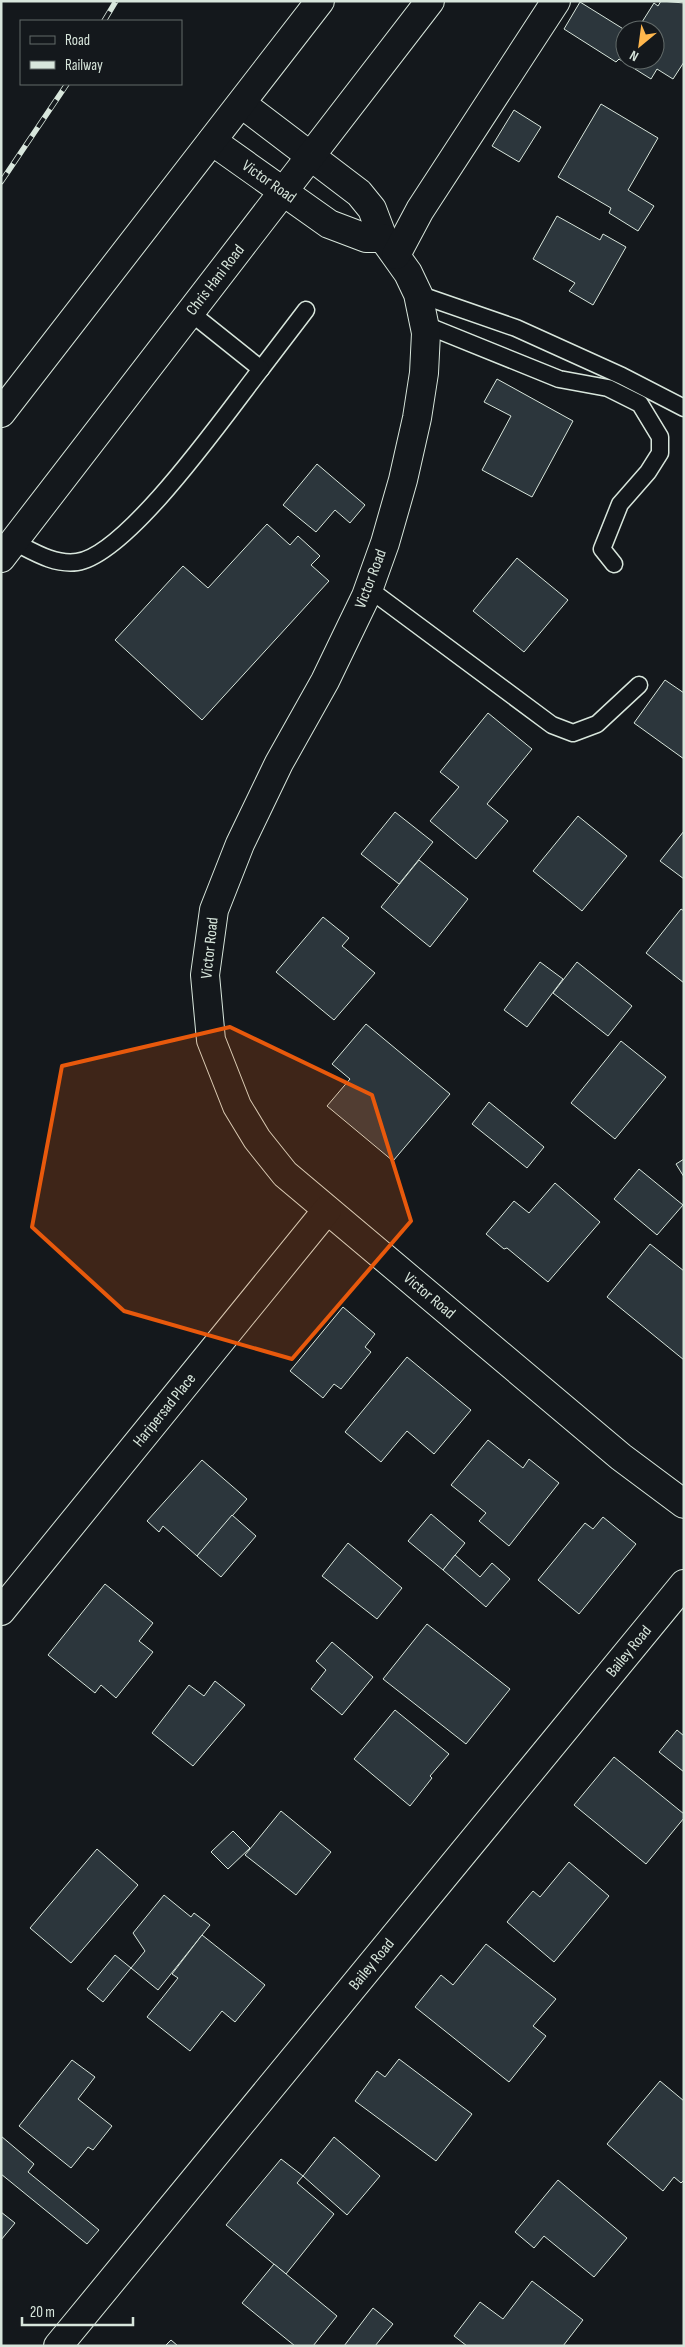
<svg xmlns="http://www.w3.org/2000/svg" width="685" height="2347" font-family="'Sofia Sans Condensed',sans-serif">
  <style>
    .building { fill: #2c363c; stroke: #d8e6dc }
    .lines { fill: none; stroke-linecap: round; stroke-linejoin: round }
    .lane-casing { stroke: #d8e6dc; stroke-width: 19 }
    .street-casing { stroke: #d8e6dc; stroke-width: 30 }
    .primary-casing { stroke: #d8e6dc; stroke-width: 30 }
    .lane { stroke: #14181c; stroke-width: 16 }
    .street { stroke: #14181c; stroke-width: 28 }
    .primary { stroke: #14181c; stroke-width: 28 }
    .rail-casing { stroke: #d8e6dc; stroke-width: 5.5 }
    .rail { stroke: #14181c; stroke-width: 4; stroke-dasharray: 11; stroke-linecap: butt }
    .marked { fill: #e8590c; fill-opacity: 0.2; stroke: #e8590c; stroke-width: 4; stroke-linejoin: round }
    .labels { text-anchor: middle; dominant-baseline: central; stroke-width: 4; stroke-linejoin: round; paint-order: stroke }
    .street-label { font-size: 16px; fill: #d8e6dc; stroke: #14181c }
  </style>
  <rect width="100%" height="100%" fill="#14181c"/>
  <g class="building">
    <polygon points="661,1 684,3 684,62 673,79 657,69 651,79 619,59 616,62 564,29 580,2 625,30 625,60 655,60 655,30 637,30 654,3 658,6"/>
    <polygon points="601,104 658,138 628,190 654,206 638,231 609,213 611,208 558,177"/>
    <polygon points="514,110 541,127 519,162 492,146"/>
    <polygon points="557,216 600,240 603,234 626,247 593,305 569,291 575,283 533,259"/>
    <polygon points="497,379 573,421 532,497 482,470 511,416 484,402"/>
    <polygon points="317,464 365,505 350,523 335,510 316,532 283,505"/>
    <polygon points="267,524 290,545 298,536 320,556 311,565 329,581 202,720 115,640 183,566 208,588"/>
    <polygon points="517,558 568,600 524,652 473,611"/>
    <polygon points="665,680 684,693 684,759 634,723"/>
    <polygon points="488,713 532,749 487,804 508,821 476,859 430,821 459,787 440,772"/>
    <polygon points="395,812 433,842 399,884 361,854"/>
    <polygon points="578,816 627,856 582,911 533,871"/>
    <polygon points="684,831 684,879 660,861"/>
    <polygon points="419,860 468,899 430,947 381,907"/>
    <polygon points="681,909 684,911 684,983 646,953"/>
    <polygon points="323,917 349,938 342,946 375,973 334,1020 276,972"/>
    <polygon points="540,962 563,979 527,1027 504,1010"/>
    <polygon points="577,962 632,1006 608,1036 553,993"/>
    <polygon points="366,1024 450,1094 393,1161 327,1106 350,1079 332,1064"/>
    <polygon points="621,1041 666,1077 615,1139 571,1103"/>
    <polygon points="489,1102 544,1147 527,1168 472,1124"/>
    <polygon points="684,1159 684,1177 676,1164"/>
    <polygon points="639,1169 683,1205 657,1235 614,1199"/>
    <polygon points="555,1183 600,1222 548,1282 507,1248 504,1249 486,1234 514,1201 529,1213"/>
    <polygon points="650,1244 684,1271 684,1360 607,1297"/>
    <polygon points="343,1307 375,1334 365,1347 371,1352 341,1389 334,1384 323,1398 290,1371"/>
    <polygon points="407,1357 471,1410 434,1454 407,1431 381,1462 345,1432"/>
    <polygon points="488,1440 523,1468 529,1459 559,1483 509,1546 479,1521 486,1513 451,1485"/>
    <polygon points="202,1460 247,1499 197,1556 163,1526 159,1532 147,1521"/>
    <polygon points="431,1514 465,1543 443,1570 408,1541"/>
    <polygon points="232,1515 256,1536 221,1577 197,1556"/>
    <polygon points="603,1517 636,1544 579,1614 538,1580 585,1523 593,1529"/>
    <polygon points="348,1543 402,1588 377,1619 322,1576"/>
    <polygon points="455,1555 480,1577 492,1563 510,1579 486,1607 443,1570"/>
    <polygon points="105,1584 153,1623 139,1641 153,1652 116,1698 101,1685 95,1693 48,1655"/>
    <polygon points="427,1624 510,1689 466,1744 383,1679"/>
    <polygon points="332,1642 373,1677 342,1715 311,1689 326,1670 316,1661"/>
    <polygon points="215,1681 245,1705 193,1766 152,1733 189,1685 204,1696"/>
    <polygon points="395,1710 449,1754 430,1776 432,1778 410,1806 354,1759"/>
    <polygon points="677,1730 684,1736 684,1772 659,1752"/>
    <polygon points="614,1757 684,1814 684,1818 646,1864 574,1805"/>
    <polygon points="281,1811 331,1852 296,1895 245,1855"/>
    <polygon points="233,1831 250,1848 228,1869 211,1852"/>
    <polygon points="97,1849 138,1885 71,1963 30,1928"/>
    <polygon points="569,1862 609,1896 554,1962 507,1922 533,1891 540,1897"/>
    <polygon points="164,1895 191,1917 194,1913 210,1925 158,1990 131,1968 145,1951 133,1933"/>
    <polygon points="202,1935 265,1985 235,2022 222,2011 190,2051 147,2017 178,1978 172,1974"/>
    <polygon points="486,1944 556,1999 533,2026 546,2036 509,2082 415,2007 441,1975 453,1985"/>
    <polygon points="115,1955 131,1968 103,2002 87,1989"/>
    <polygon points="399,2059 472,2114 436,2161 355,2101 377,2071 385,2077"/>
    <polygon points="72,2060 95,2077 78,2099 112,2126 93,2150 88,2147 71,2168 19,2126"/>
    <polygon points="660,2081 684,2101 684,2180 681,2183 674,2177 663,2191 607,2144"/>
    <polygon points="1,2136 34,2164 28,2172 99,2230 87,2244 1,2174"/>
    <polygon points="334,2137 380,2176 347,2215 303,2176"/>
    <polygon points="281,2159 303,2176 297,2183 334,2214 286,2274 226,2225"/>
    <polygon points="558,2180 627,2238 594,2277 544,2236 534,2248 515,2232"/>
    <polygon points="1,2212 15,2223 1,2240"/>
    <polygon points="274,2264 337,2316 313,2346 295,2346 242,2303"/>
    <polygon points="532,2281 583,2320 563,2346 467,2346 454,2336 480,2302 503,2319"/>
    <polygon points="373,2308 393,2324 375,2346 344,2346"/>
    <polygon points="171,2340 178,2346 165,2346"/>
  </g>
  <g class="lines">
    <defs>
      <g id="lane">
        <polyline points="418,294 516,328 622,376 684,408"/>
        <polyline points="423,324 559,379 608,388 640,404 660,437 660,453 648,472 620,504 602,549 614,564"/>
        <polyline points="261,369 306,310"/>
        <path d="M14 542C34 552 54 565 77 562 128 555 228 411 261 369L191 313"/>
        <polyline points="369,589 552,725 573,733 597,724 639,685"/>
      </g>
      <g id="street">
        <path id="s1" d="M242 104 359 193 372 209 383 238 408 273 418 294 426 333 424 373 417 418 403 480 385 543 366 596 325 681 279 763 240 844 214 910 205 975 211 1040 237 1106 257 1139 285 1174 621 1457 684 1504"/>
        <path id="s2" d="M212 141 329 224 366 238H383"/>
        <polyline points="396,255 420,210 556,1"/>
        <path id="s3" d="M1 1611 327 1210"/>
        <path id="s4" d="M58 2346 684 1584"/>
      </g>
      <g id="primary">
        <polyline points="1,413 320,1"/>
        <path id="s5" d="M1 558 430 1"/>
      </g>
    </defs>
    <use href="#lane" class="lane-casing"/>
    <use href="#street" class="street-casing"/>
    <use href="#primary" class="primary-casing"/>
    <use href="#lane" class="lane"/>
    <use href="#street" class="street"/>
    <use href="#primary" class="primary"/>
    <defs>
      <g id="rail">
        <polyline points="104,21 116,1"/>
        <polyline points="1,182 67,84"/>
      </g>
    </defs>
    <use href="#rail" class="rail-casing"/>
    <use href="#rail" class="rail"/>
  </g>
  <path class="marked" d="M230 1027 372 1095 411 1221 292 1359 124 1311 32 1227 62 1066Z"/>
  <g class="labels">
    <g class="street-label">
      <text stroke="none"><textPath href="#s2" startOffset="70">Victor Road</textPath></text>
      <text stroke="none"><textPath href="#s5" startOffset="351">Chris Hani Road</textPath></text>
      <text transform="translate(371 579) rotate(-69)">Victor Road</text>
      <text transform="translate(210 948) rotate(-84)">Victor Road</text>
      <text stroke="none"><textPath href="#s1" startOffset="1399">Victor Road</textPath></text>
      <text stroke="none"><textPath href="#s3" startOffset="259">Haripersad Place</textPath></text>
      <text stroke="none"><textPath href="#s4" startOffset="899">Bailey Road</textPath></text>
      <text stroke="none"><textPath href="#s4" startOffset="494">Bailey Road</textPath></text>
    </g>
  </g>
  <rect width="685" height="2347" fill="none" stroke="#d8e6dc" stroke-width="5"/>
  <rect x="20" y="20" width="162" height="65" fill="#14181c" stroke="#626a69"/>
  <rect x="30" y="36" width="25" height="8" fill="#14181c" stroke="#626a69"/>
  <text x="65" y="45" font-size="15" fill="#d8e6dc">Road</text>
  <rect x="30" y="61" width="25" height="8" fill="#d8e6dc" stroke="#626a69"/>
  <text x="65" y="70" font-size="15" fill="#d8e6dc">Railway</text>
  <g transform="translate(640 45) rotate(209)"><circle r="24" fill="#14181c" stroke="#626a69"/>
  <path d="M0-4L9 19L0 12L-9 19Z" fill="#ffb74d"/>
  <text y="-8" font-size="14" font-weight="bold" text-anchor="middle" fill="#d8e6dc">N</text>
  </g>
  <path d="M22 2317v8h111v-8" fill="none" stroke="#d8e6dc" stroke-width="2.5"/>
  <text x="30" y="2317" font-size="15" fill="#d8e6dc" stroke="#14181c" stroke-width="4" paint-order="stroke">20 m</text>
</svg>
